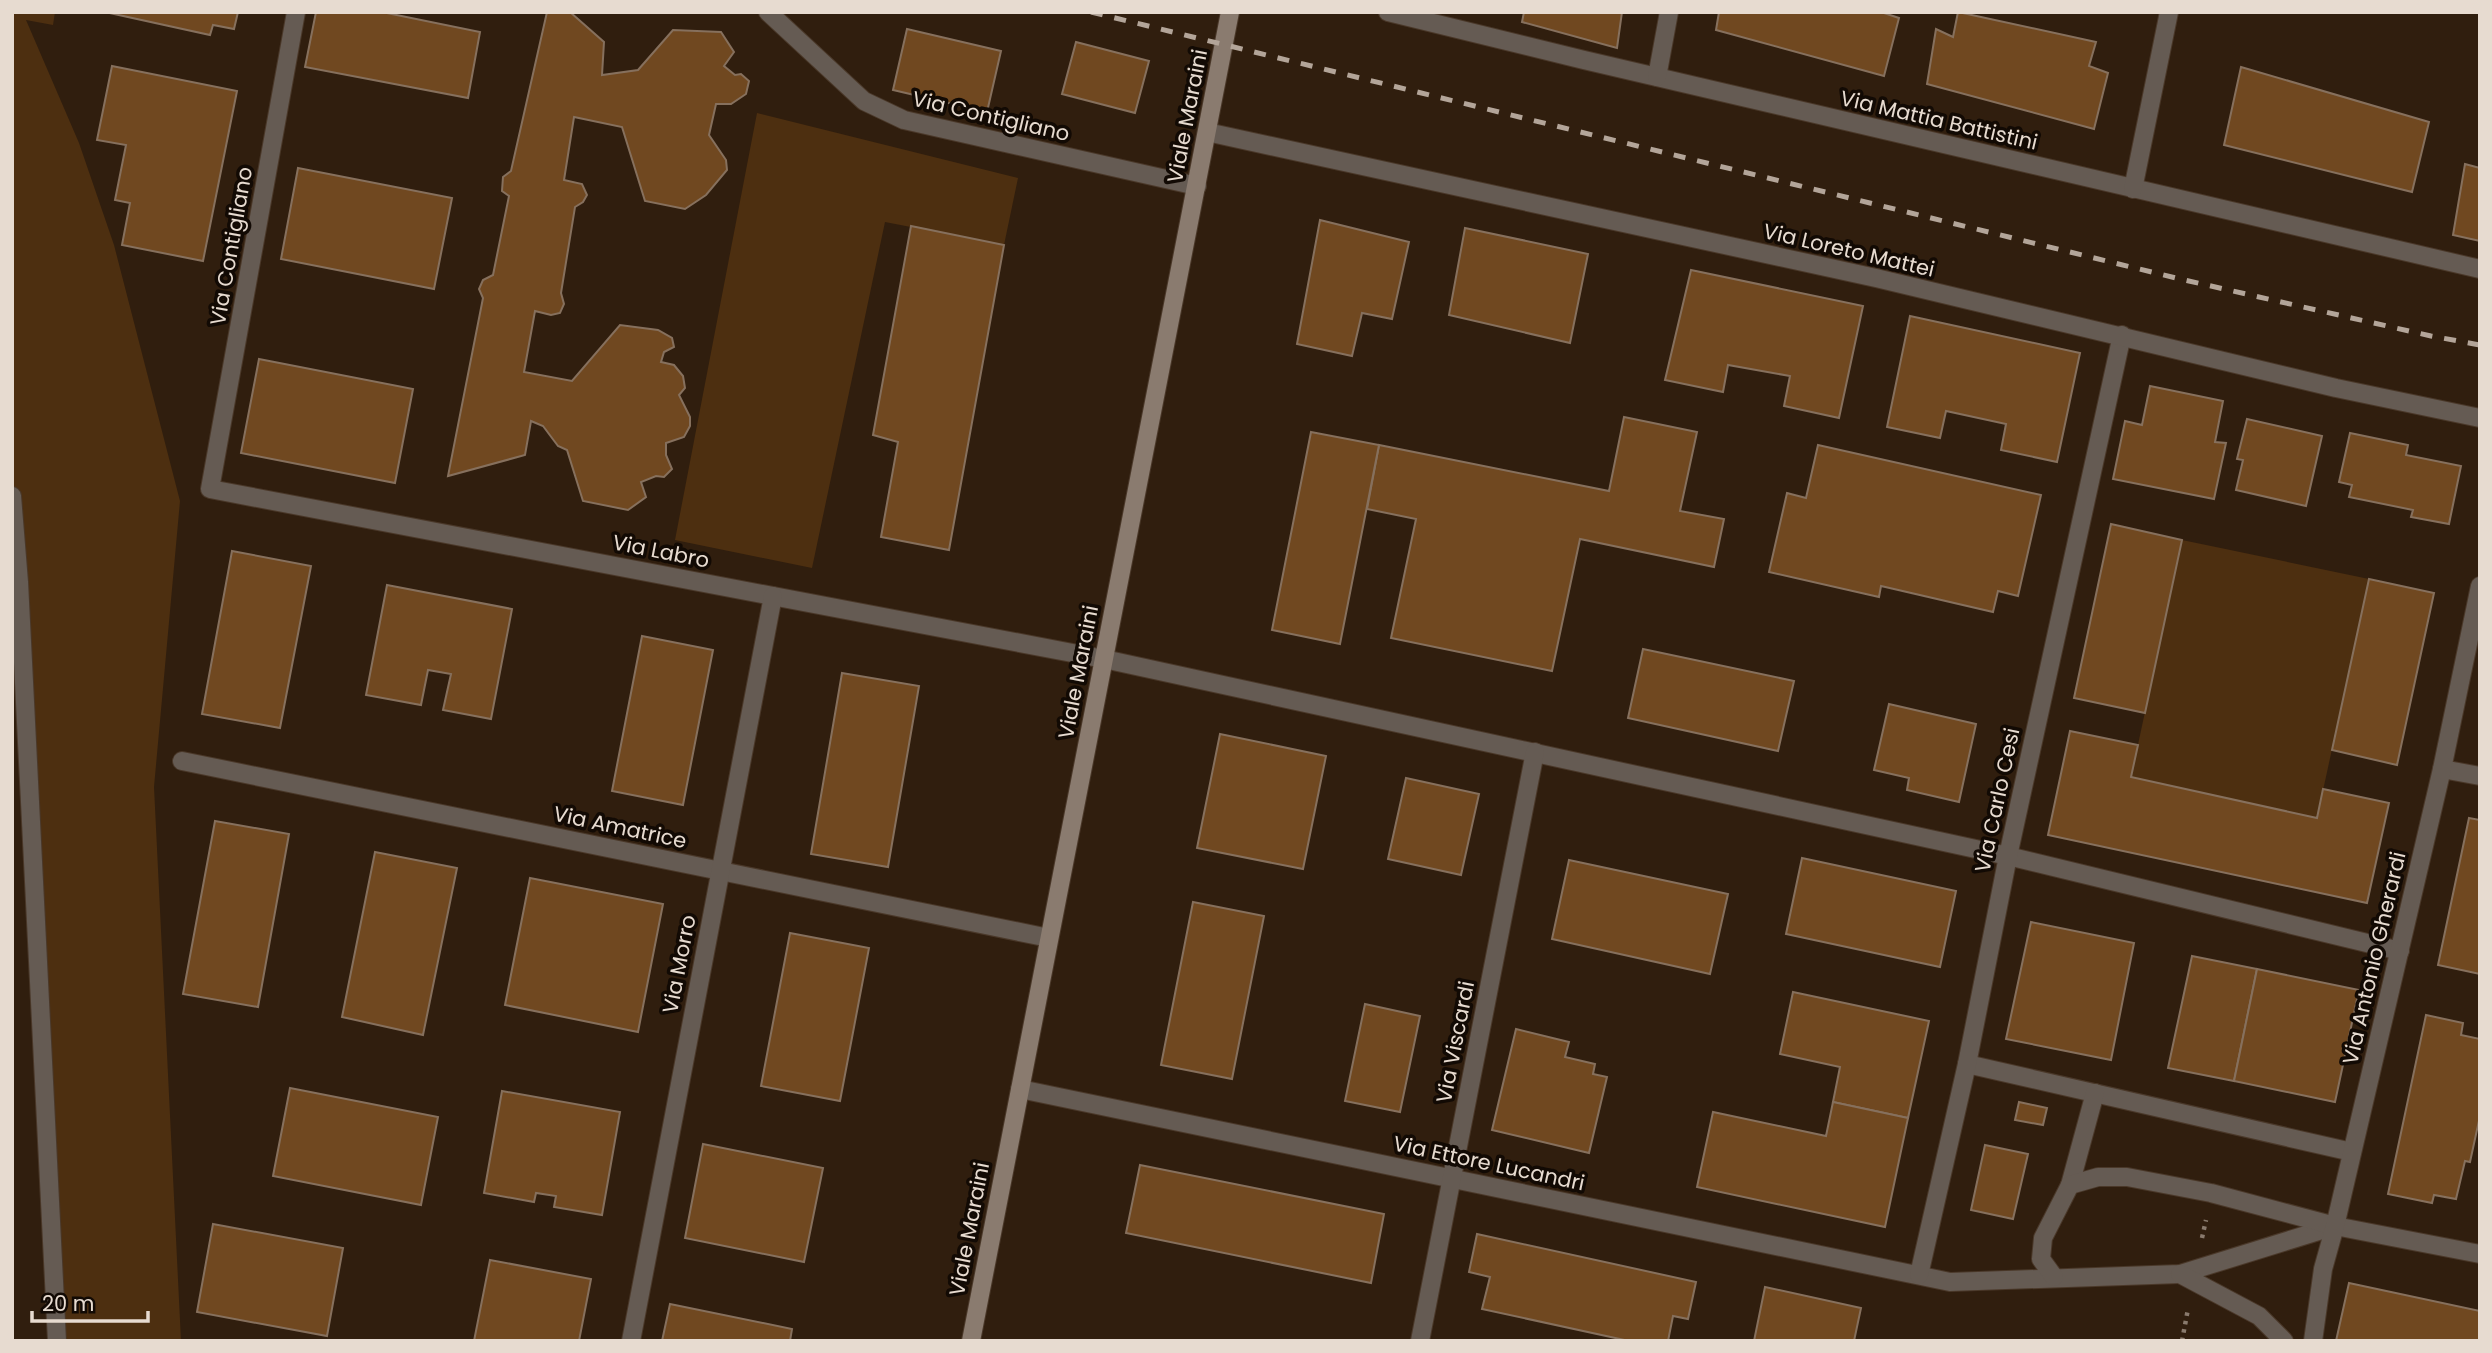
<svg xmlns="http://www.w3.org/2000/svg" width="2492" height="1353" font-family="Poppins,sans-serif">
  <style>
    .green { fill: #4d2f10 }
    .building { fill: #704820; stroke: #86705d; stroke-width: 2 }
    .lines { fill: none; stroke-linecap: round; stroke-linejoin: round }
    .minor-casing { stroke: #4a3829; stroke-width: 20 }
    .tertiary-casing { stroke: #4a3829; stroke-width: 20 }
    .secondary-casing { stroke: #4a3829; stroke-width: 20 }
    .path { stroke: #897a6d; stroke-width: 4.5; stroke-dasharray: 3.5 5; stroke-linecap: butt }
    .minor { stroke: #655b53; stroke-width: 18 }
    .tertiary { stroke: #655b53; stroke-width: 18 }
    .secondary { stroke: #8a7b6f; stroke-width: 18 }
    .rail { stroke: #b3a599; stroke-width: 5; stroke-dasharray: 12 12; stroke-linecap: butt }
    .labels { text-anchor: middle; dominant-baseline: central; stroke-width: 7; stroke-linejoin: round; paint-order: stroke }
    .street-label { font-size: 21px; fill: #e7dbd0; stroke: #120a04 }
  </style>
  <rect width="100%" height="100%" fill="#301e0e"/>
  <g class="green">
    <polygon points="12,12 55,12 53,25 26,20 79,143 114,245 180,501 154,787 181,1341 65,1341 12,516"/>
    <polygon points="757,113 1018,178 1004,245 885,222 812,568 675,540"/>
    <polygon points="2182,540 2369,579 2317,818 2131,777"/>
  </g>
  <g class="building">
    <polygon points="105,12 238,12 234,29 213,25 210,35"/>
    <polygon points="316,12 382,12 480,32 468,98 305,67"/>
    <polygon points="547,12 570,12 604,42 602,75 638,70 673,30 721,32 734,52 724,66 735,75 741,74 749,81 746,94 731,104 716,104 709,135 726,160 727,170 706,195 685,209 645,201 622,127 574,117 564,180 582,184 587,195 583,202 575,207 561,293 564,304 560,313 551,315 535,311 524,372 572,381 620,325 658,330 672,338 674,347 664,352 661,362 674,365 683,376 685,388 679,395 690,417 690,426 684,437 666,443 666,455 672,469 664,477 656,476 641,482 646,497 628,510 583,501 567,450 558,446 543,426 531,421 525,455 448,476 483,298 479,289 483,280 493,275 509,196 502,191 503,177 511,171"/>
    <polygon points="1524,12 1622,12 1617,48 1522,22"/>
    <polygon points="1719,12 1881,12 1899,18 1884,76 1716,30"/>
    <polygon points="1958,12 2096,42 2089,66 2108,73 2094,129 1927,84 1936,29 1953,37"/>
    <polygon points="907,29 1001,51 987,112 893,90"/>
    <polygon points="1076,42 1149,61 1135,113 1062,94"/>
    <polygon points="112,66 237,91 203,261 122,245 130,203 115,200 126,145 97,140"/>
    <polygon points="2241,67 2429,122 2412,192 2224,145"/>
    <polygon points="2465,164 2480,168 2480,241 2453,235"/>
    <polygon points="298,168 452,198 434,289 281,259"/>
    <polygon points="1320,220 1409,242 1392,319 1362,313 1352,356 1297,344"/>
    <polygon points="911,226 1004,245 949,550 881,537 898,442 873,435"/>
    <polygon points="1465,228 1588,254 1570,343 1449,315"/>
    <polygon points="1691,270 1863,306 1839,418 1784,406 1790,376 1728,365 1723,392 1665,380"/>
    <polygon points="1910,316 2080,353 2057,462 2001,450 2006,424 1946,411 1940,438 1887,427"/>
    <polygon points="259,359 413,389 395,483 241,453"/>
    <polygon points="2150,386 2223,401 2215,442 2226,443 2214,499 2113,479 2125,421 2142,425"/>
    <polygon points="1624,417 1697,432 1680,511 1724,519 1714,567 1580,539 1552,671 1391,638 1416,519 1367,509 1379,445 1609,491"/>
    <polygon points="2247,419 2322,436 2306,506 2236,490 2243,460 2237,459"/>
    <polygon points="1311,432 1379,445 1340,644 1272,630"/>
    <polygon points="2350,433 2408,445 2406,455 2461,466 2449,524 2411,517 2413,510 2349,497 2352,485 2339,482"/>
    <polygon points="1818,445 2041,495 2018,596 1998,591 1993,612 1881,586 1879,597 1769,572 1787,493 1806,498"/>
    <polygon points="2111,524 2182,540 2145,713 2074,698"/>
    <polygon points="232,551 311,566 280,728 202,714"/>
    <polygon points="2369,579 2434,593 2397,765 2332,750"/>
    <polygon points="387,585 512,609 491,719 443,710 451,674 428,670 421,705 366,695"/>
    <polygon points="642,636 713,650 683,805 612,791"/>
    <polygon points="1643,649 1794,681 1778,751 1628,718"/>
    <polygon points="842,673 919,686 888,867 811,854"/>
    <polygon points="1889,704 1976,724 1959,802 1907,790 1909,778 1874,770"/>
    <polygon points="2070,731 2138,745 2131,777 2317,818 2323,789 2389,803 2367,903 2048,835"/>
    <polygon points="1220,734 1326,756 1303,869 1197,848"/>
    <polygon points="1406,778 1479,794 1461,875 1388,859"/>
    <polygon points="2469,818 2480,820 2480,974 2438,965"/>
    <polygon points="215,821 289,834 258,1007 183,994"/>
    <polygon points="375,852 457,868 423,1035 342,1017"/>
    <polygon points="1802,858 1956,891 1940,967 1786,934"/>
    <polygon points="1569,860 1728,894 1710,974 1552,939"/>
    <polygon points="530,878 663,904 638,1032 505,1005"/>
    <polygon points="1193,902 1264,916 1232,1079 1161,1065"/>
    <polygon points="2031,922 2134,943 2111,1060 2006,1039"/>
    <polygon points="790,933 869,948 840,1101 761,1086"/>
    <polygon points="2192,956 2257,969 2234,1081 2168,1068"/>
    <polygon points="2257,969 2359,990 2335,1102 2234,1081"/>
    <polygon points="1793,992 1929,1021 1908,1118 1833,1102 1840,1067 1780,1054"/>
    <polygon points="1365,1004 1420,1016 1400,1112 1345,1101"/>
    <polygon points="2426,1015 2463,1023 2461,1035 2480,1039 2480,1116 2470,1162 2465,1161 2456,1199 2434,1195 2432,1203 2388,1194"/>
    <polygon points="1516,1029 1569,1042 1565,1057 1595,1064 1593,1074 1607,1077 1589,1153 1492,1130"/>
    <polygon points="290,1088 438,1117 421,1205 273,1176"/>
    <polygon points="502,1091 620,1112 602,1215 554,1207 556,1196 536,1193 534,1202 484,1193"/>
    <polygon points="1833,1102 1908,1118 1885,1227 1697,1187 1713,1112 1826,1136"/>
    <polygon points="2019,1102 2047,1108 2043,1125 2015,1120"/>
    <polygon points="703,1144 823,1168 804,1262 685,1238"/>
    <polygon points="1985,1145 2028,1154 2013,1219 1971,1210"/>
    <polygon points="1140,1165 1384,1214 1371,1283 1126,1233"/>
    <polygon points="213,1224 343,1248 327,1336 197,1312"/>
    <polygon points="1477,1234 1696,1282 1688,1319 1673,1316 1668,1341 1629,1341 1482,1309 1490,1277 1469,1272"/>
    <polygon points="490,1260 591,1279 579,1341 474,1341"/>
    <polygon points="2349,1283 2480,1311 2480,1341 2336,1341"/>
    <polygon points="1765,1287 1861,1308 1854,1341 1754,1341"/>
    <polygon points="670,1304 792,1329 790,1341 662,1341"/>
  </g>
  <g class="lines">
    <defs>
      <g id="minor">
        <polyline points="296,12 210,489 1104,659 2008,856 2400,951"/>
        <polyline points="768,12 864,101 904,120 1197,186"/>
        <polyline points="1388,12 1584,60 2480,269"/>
        <polyline points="1657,77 1669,12"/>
        <polyline points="2133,189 2169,12"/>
        <polyline points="182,761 1049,938"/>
        <polyline points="2442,769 2480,776"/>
        <polyline points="1967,1064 2352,1152"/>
        <polyline points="1020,1089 1950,1282 2180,1274 2335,1226"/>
        <polyline points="2070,1185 2095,1093"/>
        <polyline points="2180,1274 2259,1316 2284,1341"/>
        <polyline points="1919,1275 1967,1064 2008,856 2122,335"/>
        <polyline points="2054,1277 2041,1259 2043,1238 2070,1185 2098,1177 2127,1177 2211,1193 2335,1226 2480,1254"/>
        <polyline points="631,1341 773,596"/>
        <polyline points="1420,1341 1535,752"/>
        <polyline points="2313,1341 2323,1269 2335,1226 2442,769 2480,586"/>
      </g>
      <g id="tertiary">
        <polyline points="1207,132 1876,278 2336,388 2480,418"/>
        <polyline points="12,496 19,582 57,1341"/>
      </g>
      <polyline id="secondary" points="971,1341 1230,12"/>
    </defs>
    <use href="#minor" class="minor-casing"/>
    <use href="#tertiary" class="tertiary-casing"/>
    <use href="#secondary" class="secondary-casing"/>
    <g class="path">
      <polyline points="2202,1238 2206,1220"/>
      <polyline points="2182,1341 2188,1309"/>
    </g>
    <use href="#minor" class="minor"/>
    <use href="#tertiary" class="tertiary"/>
    <use href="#secondary" class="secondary"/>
    <polyline class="rail" points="1091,12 2180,279 2431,336 2480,345"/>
  </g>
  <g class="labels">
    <g class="street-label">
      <text transform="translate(991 116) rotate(13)">Via Contigliano</text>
      <text transform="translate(1187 116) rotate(-79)">Viale Maraini</text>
      <text transform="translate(1939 120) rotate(13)">Via Mattia Battistini</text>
      <text transform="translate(231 246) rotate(-80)">Via Contigliano</text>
      <text transform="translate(1849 250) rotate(13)">Via Loreto Mattei</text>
      <text transform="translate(661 551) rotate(11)">Via Labro</text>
      <text transform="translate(1078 672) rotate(-79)">Viale Maraini</text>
      <text transform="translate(1997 800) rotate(-78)">Via Carlo Cesi</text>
      <text transform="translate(620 827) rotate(12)">Via Amatrice</text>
      <text transform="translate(2374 958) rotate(-77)">Via Antonio Gherardi</text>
      <text transform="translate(679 964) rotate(-79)">Via Morro</text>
      <text transform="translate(1455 1042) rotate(-79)">Via Viscardi</text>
      <text transform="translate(1489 1163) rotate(12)">Via Ettore Lucandri</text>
      <text transform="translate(969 1229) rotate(-79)">Viale Maraini</text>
    </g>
  </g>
  <rect width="2492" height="1353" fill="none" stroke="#e7dbd0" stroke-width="28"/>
  <path d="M32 1311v10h116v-10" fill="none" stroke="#e7dbd0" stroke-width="3.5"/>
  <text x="42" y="1311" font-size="21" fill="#e7dbd0" stroke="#120a04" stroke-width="5" paint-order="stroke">20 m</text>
</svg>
